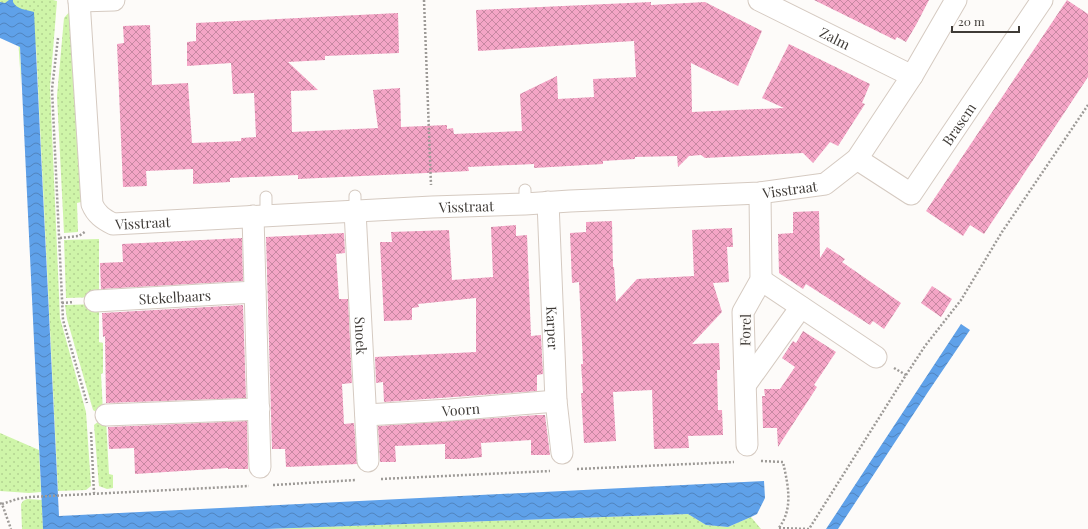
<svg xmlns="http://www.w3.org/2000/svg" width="1088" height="529" font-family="'Playfair Display',serif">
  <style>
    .grass { fill: url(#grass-dots) }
    .water { fill: url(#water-waves) }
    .building { fill: url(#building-cross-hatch) }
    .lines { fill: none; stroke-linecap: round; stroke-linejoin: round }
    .lane-casing { stroke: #d5cac1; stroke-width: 13 }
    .street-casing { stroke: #d5cac1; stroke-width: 23 }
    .path { stroke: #9d9a97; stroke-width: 2.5; stroke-dasharray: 2 2; stroke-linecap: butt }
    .lane { stroke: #fff; stroke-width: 11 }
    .street { stroke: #fff; stroke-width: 21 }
    .labels { text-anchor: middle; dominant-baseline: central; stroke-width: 3.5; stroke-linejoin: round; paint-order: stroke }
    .street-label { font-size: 14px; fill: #3f3b37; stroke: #fdfbf9 }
  </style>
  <defs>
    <pattern id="grass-dots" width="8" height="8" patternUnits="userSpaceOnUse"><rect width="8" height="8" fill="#cff5a9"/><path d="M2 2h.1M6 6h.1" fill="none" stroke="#b3d392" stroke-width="1.8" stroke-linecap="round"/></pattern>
    <pattern id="water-waves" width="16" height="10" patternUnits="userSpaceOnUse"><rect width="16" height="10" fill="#5fa1e9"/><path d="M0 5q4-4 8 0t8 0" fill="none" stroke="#5084be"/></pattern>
    <pattern id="building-cross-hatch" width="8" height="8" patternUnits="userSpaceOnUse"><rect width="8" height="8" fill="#f4a5c6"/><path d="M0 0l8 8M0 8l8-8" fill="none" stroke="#c788a2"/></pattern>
  </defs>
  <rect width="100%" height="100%" fill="#fdfbf9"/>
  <g class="grass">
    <polygon points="0,0 53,0 57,1 50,87 60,318 86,412 91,486 86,490 58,491 36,45 20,47 21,85 17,20 0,25"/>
    <polygon points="71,10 81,202 77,203 78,232 64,233 57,96 64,18"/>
    <polygon points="99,239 99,297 66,298 64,240"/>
    <polygon points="99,304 99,342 103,343 103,373 101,374 103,412 96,412 93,410 67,319 65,305"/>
    <polygon points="106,420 109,474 113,475 113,488 107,489 99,486 94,425 99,421"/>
    <polygon points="0,433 39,450 41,492 29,493 0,491"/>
    <polygon points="27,499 42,500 43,529 22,529 21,504 23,501"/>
    <polygon points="688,514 706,525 728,527 751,517 761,529 266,529"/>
  </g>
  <g class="water">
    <path d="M9 0H13V2C16 9 27 10 34 12L59 516 764 481 765 498 757 514 751 517 728 527 706 525 688 514 266 529H43L20 47 0 38V2L5 3Z"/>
    <polygon points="961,324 970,330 928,392 838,529 826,529"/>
  </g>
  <g class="building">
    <polygon points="814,0 929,0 916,25 906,42 897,37 895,40"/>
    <polygon points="1067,0 1088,14 1088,77 984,234 970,225 963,236 926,211"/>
    <polygon points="651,2 651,5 705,2 762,31 738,86 691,63 692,112 784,108 762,98 789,44 870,84 862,103 865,104 838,146 830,142 813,163 803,153 705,158 701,155 689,156 678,167 677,156 635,157 635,159 603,161 603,164 534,168 534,164 468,167 469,171 298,179 298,175 230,178 230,182 193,184 193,169 146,171 147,186 123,187 117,44 124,43 123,26 150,25 152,85 188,83 192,143 241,141 241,138 256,137 254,93 233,94 231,63 187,66 187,42 196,41 196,23 398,13 399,53 325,56 325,60 288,62 318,90 291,91 292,132 378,128 373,90 400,88 401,127 447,125 447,129 453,128 454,134 522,131 520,94 557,76 558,99 594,97 593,79 636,77 634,41 478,51 476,10"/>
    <polygon points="819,211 820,258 827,247 845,259 842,262 901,303 884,329 873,321 870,325 806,284 803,289 779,273 778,234 793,233 793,212"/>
    <polygon points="612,221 613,267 614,267 616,302 637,279 694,276 692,230 732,228 733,247 727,247 729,282 713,283 722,312 692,344 719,343 720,370 717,370 718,410 722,410 723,435 688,436 689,448 654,449 652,390 613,392 616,441 584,443 581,393 583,393 581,364 583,364 579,282 572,283 570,233 586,232 586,222"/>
    <polygon points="516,225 516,236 527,235 531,336 541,335 543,374 537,375 537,391 384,402 383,382 376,383 375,357 476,352 476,298 418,304 419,307 412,308 412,320 384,321 380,242 392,242 391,232 449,230 452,280 493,277 491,227"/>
    <polygon points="344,233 345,253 336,254 339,299 348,299 352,383 342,384 344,424 354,423 357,464 286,467 285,449 272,449 266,237"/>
    <polygon points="242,238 243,281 101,289 100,263 123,262 122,244"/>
    <polygon points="932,286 952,299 941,317 921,303"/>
    <polygon points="243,305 246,398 106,403 105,336 103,337 102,313"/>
    <polygon points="803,331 836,352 814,385 817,387 778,447 777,428 763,428 762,396 765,396 764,389 780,389 795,367 782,358 793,341 796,343"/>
    <polygon points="538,415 545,415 550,455 531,455 531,440 481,443 482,457 464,459 445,459 445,444 395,446 396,462 380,462 378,426"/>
    <polygon points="247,421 248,469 228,469 228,468 135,474 134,448 109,449 108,427"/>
  </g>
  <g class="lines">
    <defs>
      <g id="lane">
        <polyline points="525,190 525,204"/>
        <polyline points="355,196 355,211"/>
        <polyline points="266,197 266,216"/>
      </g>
      <g id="street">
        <path id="s1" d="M79 0 92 204C96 214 103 219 113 224L432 207 525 204 570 201 760 193 825 184 857 159 912 76 956 0"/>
        <path id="s2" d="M759 0 912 76"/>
        <polyline points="79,1 114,0"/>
        <path id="s3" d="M857 159 911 194 1042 0"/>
        <path id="s4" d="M548 202 556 401 562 453"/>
        <path id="s5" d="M355 211 368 461"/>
        <polyline points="253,216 260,467"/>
        <polyline points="761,280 876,357"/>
        <path id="s6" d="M95 301 255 292"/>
        <polyline points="746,384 801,307"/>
        <polyline points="106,415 259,409"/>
        <path id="s7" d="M366 415 450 410 556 401"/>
        <polyline points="747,445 743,312 761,280 760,193"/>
      </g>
    </defs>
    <use href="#lane" class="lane-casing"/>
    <use href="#street" class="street-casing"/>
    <g class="path">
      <polyline points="424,0 431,185"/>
      <polyline points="58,38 52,89 63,320 87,403"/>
      <polyline points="60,238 79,236 86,231"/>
      <polyline points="62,303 74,302"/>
      <polyline points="894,368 906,375"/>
      <polyline points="91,432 94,493"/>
      <path d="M761 461 783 462C788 485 794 509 778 529"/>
      <polyline points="577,469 734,462"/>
      <polyline points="381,479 550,471"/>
      <polyline points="273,485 356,480"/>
      <polyline points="0,503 2,504 11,529"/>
      <polyline points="2,504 17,499 30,497 249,486"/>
      <polyline points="779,528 809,529 906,375 925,346 961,300 1002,232 1088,105"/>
    </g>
    <use href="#lane" class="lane"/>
    <use href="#street" class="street"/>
  </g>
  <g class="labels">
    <g class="street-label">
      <text stroke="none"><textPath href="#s2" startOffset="85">Zalm</textPath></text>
      <text stroke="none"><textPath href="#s3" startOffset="149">Brasem</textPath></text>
      <text stroke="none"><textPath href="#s1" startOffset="912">Visstraat</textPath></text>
      <text stroke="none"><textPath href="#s1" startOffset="588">Visstraat</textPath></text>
      <text stroke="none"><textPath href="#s1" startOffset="264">Visstraat</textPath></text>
      <text stroke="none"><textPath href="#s6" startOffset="80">Stekelbaars</textPath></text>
      <text stroke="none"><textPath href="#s4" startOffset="126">Karper</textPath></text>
      <text transform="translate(745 330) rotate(-89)">Forel</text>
      <text stroke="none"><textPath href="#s5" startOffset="125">Snoek</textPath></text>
      <text stroke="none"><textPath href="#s7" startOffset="95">Voorn</textPath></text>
    </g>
  </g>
  <path d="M952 26v6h67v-6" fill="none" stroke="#3f3b37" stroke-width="2"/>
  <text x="958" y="26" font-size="12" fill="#3f3b37" stroke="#fdfbf9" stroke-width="3" paint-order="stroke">20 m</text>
</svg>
